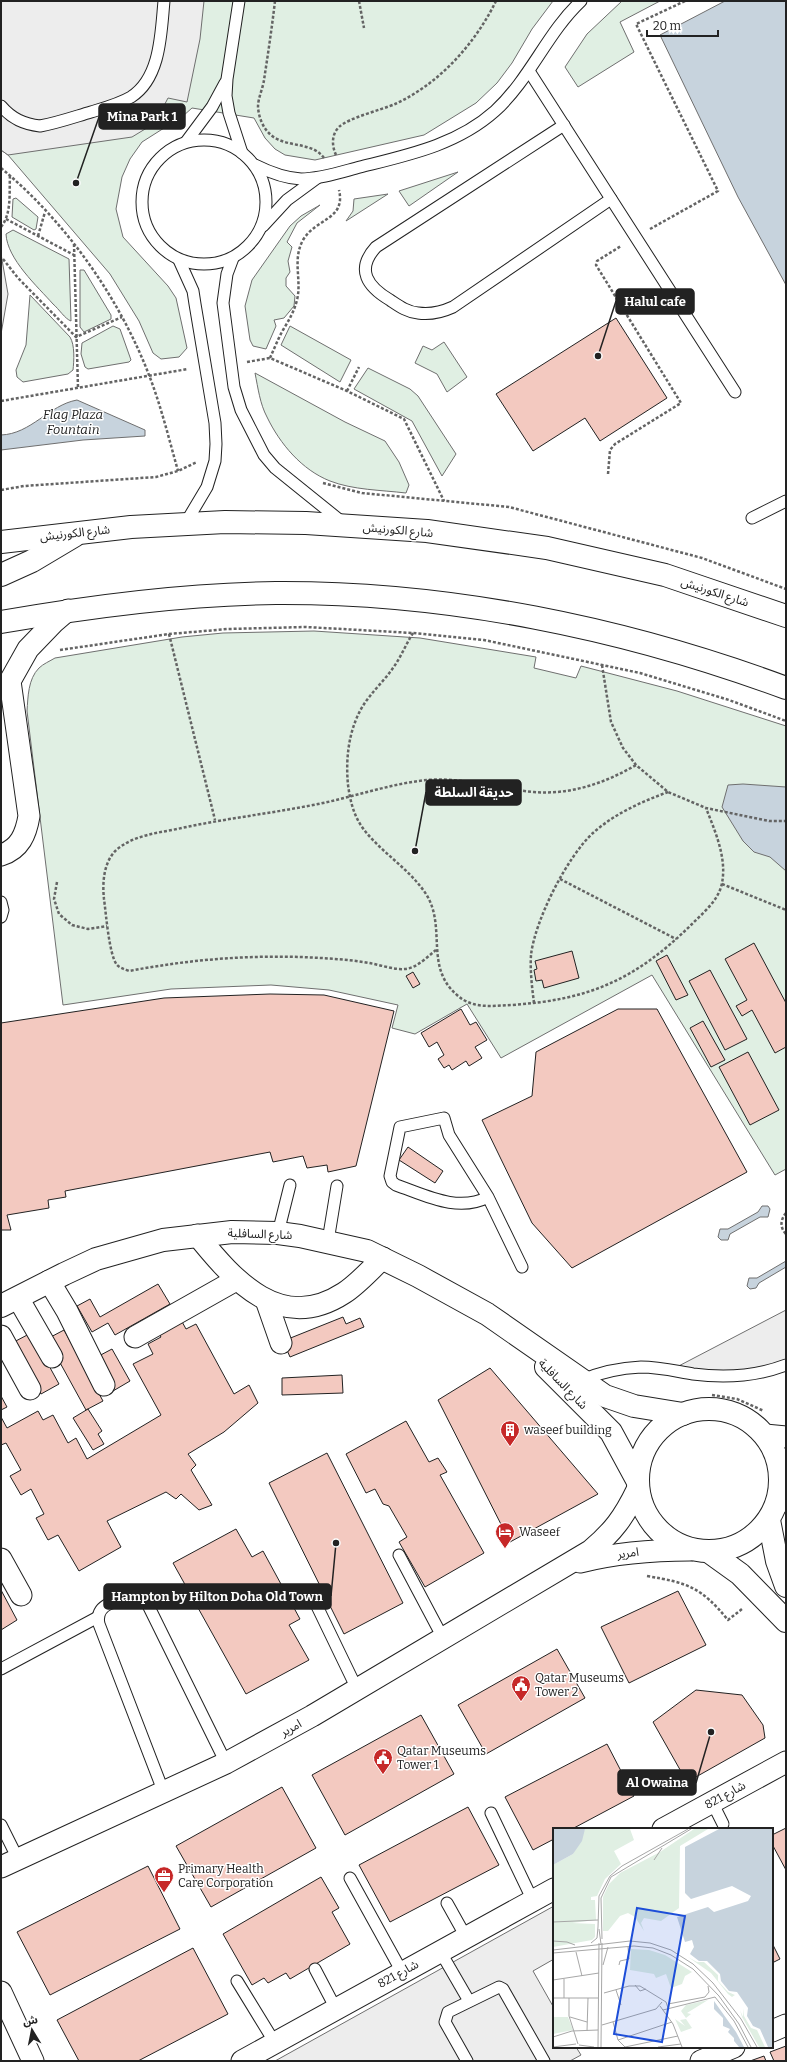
<svg xmlns="http://www.w3.org/2000/svg" width="787" height="2062" font-family="Bitter,'Noto Sans Arabic',serif">
  <style>
    .green { fill: #e0efe3; stroke: #6f6f6f }
    .parking { fill: #ededed; stroke: #6f6f6f }
    .water { fill: #c7d3dd; stroke: #6f6f6f }
    .building { fill: #f3c9c0; stroke: #222 }
    .lines { fill: none; stroke-linecap: round; stroke-linejoin: round }
    .service-casing { stroke: #222; stroke-width: 13 }
    .minor-casing { stroke: #222; stroke-width: 23 }
    .tertiary-casing { stroke: #222; stroke-width: 24 }
    .trunk-casing { stroke: #222; stroke-width: 24 }
    .path { stroke: #646464; stroke-width: 2.5; stroke-dasharray: 3 2; stroke-linecap: butt }
    .service { stroke: #fff; stroke-width: 11 }
    .minor { stroke: #fff; stroke-width: 21 }
    .tertiary { stroke: #fff; stroke-width: 22 }
    .trunk { stroke: #fff; stroke-width: 22 }
    .labels { text-anchor: middle; dominant-baseline: central; stroke-width: 3; stroke-linejoin: round; paint-order: stroke }
    .street-label { font-size: 12px; fill: #222; stroke: #fff }
    .poi-label { font-size: 12px; fill: #222; stroke: #fff; text-anchor: start }
    .water-label { font-size: 13px; font-style: italic; fill: #222; stroke: #fff }
    .inset-road { fill: none; stroke: #a7a7a7; stroke-width: 1 }
    .view { fill: #1d4ed8; fill-opacity: 0.15; stroke: #1d4ed8; stroke-width: 2 }
    .inset-edge { fill: none; stroke: #222; stroke-width: 2 }
    .leader { fill: none; stroke: #222; stroke-width: 1.5 }
    .callout-dot { fill: #222; stroke: #fff; stroke-width: 1.5 }
    .callout { fill: #222; stroke: #222; stroke-width: 1.5 }
    .callout-label { font-size: 13px; text-anchor: middle; font-weight: bold; fill: #fff }
  </style>
  <rect width="100%" height="100%" fill="#fff"/>
  <g class="green">
    <polygon points="1,1 553,1 532,29 512,63 497,83 476,103 424,135 315,160 285,155 275,149 265,138 254,118 192,108 183,116 142,142 130,159 122,177 116,209 123,237 168,286 176,298 187,348 179,357 161,359 153,353 139,321 110,274 8,155 1,150"/>
    <polygon points="622,1 660,1 620,22 634,52 578,87 565,67 587,34"/>
    <polygon points="458,172 409,206 399,191"/>
    <polygon points="388,194 346,221 353,211 354,199"/>
    <polygon points="16,198 38,217 36,229 34,230 12,217 13,199"/>
    <polygon points="320,205 297,223 287,242 292,247 288,261 290,272 286,278 286,286 295,296 294,306 284,318 274,320 276,326 266,349 253,346 250,340 245,306 252,280 290,226 301,216"/>
    <path d="M13 230 69 259 71 321C65 319 59 309 53 304 38 287 7 259 6 234Z"/>
    <polygon points="80,270 84,270 111,315 111,319 84,332 80,327"/>
    <path d="M30 295 70 337C75 345 74 361 73 370L68 374 23 382 17 377 16 370 26 345Z"/>
    <polygon points="113,326 120,329 131,360 129,362 88,369 85,367 81,354 82,343"/>
    <polygon points="290,326 351,360 340,382 281,345"/>
    <polygon points="444,342 467,377 447,392 437,374 415,363 423,346 432,350"/>
    <polygon points="368,368 410,389 418,396 456,454 442,476 412,421 354,389"/>
    <path d="M255 373 345 422 385 441 399 462 409 485 406 493C381 490 353 490 330 481 302 470 280 444 267 417 260 404 258 388 255 373Z"/>
    <path d="M314 631 420 638 536 657 534 668 576 678 581 666 677 691 786 726V1169L775 1175 652 975 501 1058 467 1004 415 1034 392 1028 398 1005 329 990 271 985 171 989 63 1005 27 711C28 697 28 679 39 668 43 664 50 661 55 658L182 637 223 633Z"/>
  </g>
  <g class="parking">
    <polygon points="1,1 204,1 200,39 187,102 168,98 155,123 132,137 8,155 1,150"/>
    <polygon points="1,254 8,294 1,334"/>
    <polygon points="786,1310 786,1365 761,1372 671,1370"/>
    <polygon points="554,1906 554,1959 533,1971 554,2008 554,2047 576,2047 581,2055 570,2061 275,2061"/>
  </g>
  <g class="water">
    <polygon points="725,1 786,1 786,285 738,197 660,35"/>
    <path d="M77 400 145 430V436L83 440 1 450V435C31 434 49 405 77 400Z"/>
    <polygon points="743,784 786,787 786,871 770,857 754,852 743,841 722,807 728,785"/>
    <polygon points="762,1206 768,1206 770,1209 768,1217 760,1217 730,1234 728,1240 721,1240 718,1237 720,1229 728,1229 758,1212"/>
    <polygon points="786,1261 786,1267 759,1283 756,1288 750,1289 747,1286 749,1278 757,1278"/>
  </g>
  <g class="building">
    <polygon points="616,318 667,398 600,441 585,418 533,451 496,394"/>
    <polygon points="754,943 786,1003 786,1047 775,1053 752,1010 742,1016 736,1006 747,1000 725,959"/>
    <polygon points="572,951 579,978 544,988 542,980 536,981 534,970 537,969 535,961"/>
    <polygon points="667,955 688,995 676,1000 656,961"/>
    <polygon points="710,970 747,1039 725,1050 689,981"/>
    <polygon points="413,972 420,984 413,988 406,976"/>
    <polygon points="270,994 324,995 394,1011 356,1166 328,1172 327,1165 307,1168 303,1156 273,1162 270,1152 65,1191 66,1197 48,1200 49,1208 7,1215 11,1230 1,1230 1,1023 164,998"/>
    <polygon points="461,1009 470,1025 476,1022 487,1040 475,1047 482,1058 469,1066 466,1061 452,1070 449,1065 444,1068 438,1059 444,1055 437,1042 429,1047 421,1033"/>
    <polygon points="618,1009 657,1009 747,1172 572,1268 532,1223 482,1120 532,1096 536,1052"/>
    <polygon points="703,1021 725,1060 711,1067 690,1028"/>
    <polygon points="748,1052 779,1110 750,1125 719,1067"/>
    <polygon points="408,1147 443,1171 435,1183 399,1160"/>
    <polygon points="158,1284 170,1304 115,1335 108,1323 92,1332 77,1306 90,1299 100,1317"/>
    <polygon points="343,1317 346,1324 360,1318 364,1327 290,1357 283,1341"/>
    <polygon points="180,1318 186,1329 196,1324 234,1394 249,1385 258,1403 224,1432 188,1454 196,1465 191,1470 212,1505 199,1510 181,1494 176,1499 166,1492 107,1521 121,1547 79,1571 58,1535 48,1540 36,1518 44,1514 31,1489 21,1495 10,1476 21,1470 6,1443 1,1445 1,1417 7,1428 38,1411 43,1420 53,1415 68,1443 76,1438 87,1459 161,1415 133,1364 153,1354 148,1344 161,1337 157,1331"/>
    <polygon points="64,1330 103,1401 86,1410 47,1339"/>
    <polygon points="31,1333 59,1384 41,1394 12,1343"/>
    <polygon points="112,1349 130,1381 113,1391 95,1358"/>
    <polygon points="490,1368 598,1494 510,1542 438,1400"/>
    <polygon points="342,1375 343,1393 282,1395 282,1378"/>
    <polygon points="1,1396 7,1407 1,1410"/>
    <polygon points="88,1409 102,1431 98,1434 104,1444 93,1450 73,1418"/>
    <polygon points="406,1421 429,1462 438,1458 447,1472 440,1475 484,1553 425,1587 399,1542 407,1537 389,1506 383,1504 375,1489 366,1493 346,1454"/>
    <polygon points="327,1453 403,1603 344,1634 269,1483"/>
    <polygon points="236,1529 252,1557 263,1551 300,1619 289,1625 309,1660 246,1694 173,1563"/>
    <polygon points="1,1590 17,1620 1,1630"/>
    <polygon points="678,1591 706,1645 629,1683 601,1627"/>
    <polygon points="557,1649 585,1698 486,1754 458,1705"/>
    <polygon points="696,1690 742,1695 763,1725 765,1738 687,1782 653,1722"/>
    <polygon points="421,1715 454,1774 345,1835 312,1775"/>
    <polygon points="607,1744 634,1796 572,1829 554,1829 554,1839 533,1850 505,1797"/>
    <polygon points="282,1787 316,1848 211,1907 176,1846"/>
    <polygon points="468,1807 499,1865 390,1922 359,1865"/>
    <polygon points="786,1828 786,1870 772,1844 772,1835"/>
    <polygon points="148,1866 180,1929 50,1995 17,1932"/>
    <polygon points="321,1877 339,1908 332,1912 350,1944 290,1979 286,1973 268,1983 264,1978 252,1985 223,1934"/>
    <polygon points="772,1943 780,1959 772,1963"/>
    <polygon points="193,1948 228,2014 138,2061 79,2061 57,2020"/>
    <polygon points="786,2046 786,2061 774,2061 770,2052"/>
    <polygon points="764,2056 766,2061 750,2061"/>
  </g>
  <g class="lines">
    <defs>
      <g id="service">
        <polyline points="239,1 227,79 226,96 229,113 242,153"/>
        <polyline points="529,71 735,392"/>
        <path d="M1 106C12 119 24 124 40 126 57 123 74 117 91 112 104 108 119 104 131 97 161 78 161 32 164 1"/>
        <path d="M564 125 376 247C355 270 368 287 390 300 399 306 407 312 418 313 431 315 442 312 453 307L611 199"/>
        <circle cx="204" cy="202" r="62"/>
        <polyline points="186,142 212,107 225,83"/>
        <path d="M255 165C269 172 284 178 301 179 320 179 341 172 360 167 408 155 457 145 495 111 530 79 547 33 581 1"/>
        <polyline points="263,226 287,200 317,178"/>
        <polyline points="233,258 227,274 223,303 234,387 241,410 264,455 275,468 342,522"/>
        <polyline points="179,260 193,291 195,304 215,423 216,444 215,461 207,487 185,524"/>
        <polyline points="752,518 786,501"/>
        <polyline points="1,902 3,910 1,917"/>
        <path d="M488 1197C458 1213 425 1195 396 1185L392 1182 390 1176 400 1127 444 1118 449 1135 488 1197 522 1267"/>
        <polyline points="278,1233 290,1185"/>
        <polyline points="328,1241 337,1186"/>
        <path d="M582 1380C601 1372 620 1368 641 1367 659 1367 675 1371 693 1374 723 1378 757 1376 786 1365"/>
        <polyline points="399,1555 443,1638"/>
        <polyline points="315,1602 357,1689"/>
        <polyline points="1,1669 98,1617"/>
        <path d="M164 1793 99 1624C94 1602 120 1600 137 1598L147 1603 226 1763"/>
        <polyline points="712,1802 723,1824"/>
        <polyline points="491,1813 533,1901"/>
        <polyline points="1,1825 18,1859"/>
        <polyline points="350,1878 402,1972"/>
        <polyline points="447,1903 466,1937"/>
        <polyline points="440,1951 469,2001"/>
        <polyline points="315,1969 336,2009"/>
        <polyline points="237,1981 275,2043"/>
        <polyline points="467,2061 445,2022 448,2012 499,1987 503,1989 544,2061"/>
      </g>
      <g id="minor">
        <path d="M1 855C20 849 26 834 29 816L10 681 28 649 54 622 68 610"/>
        <path d="M197 1235C234 1281 281 1334 344 1293 358 1284 371 1269 383 1258"/>
        <polyline points="49,1281 67,1311 104,1385"/>
        <polyline points="18,1298 52,1357"/>
        <polyline points="266,1300 281,1343"/>
        <polyline points="1,1336 30,1389"/>
        <polyline points="135,1337 236,1280"/>
        <polyline points="765,1435 786,1437"/>
        <polyline points="776,1504 786,1499"/>
        <polyline points="1,1559 21,1595"/>
        <path d="M580 1562C616 1553 653 1550 690 1550"/>
        <polyline points="663,1829 786,1762"/>
        <path d="M1 1867 226 1763 312 1716 590 1551C613 1532 624 1517 637 1490"/>
        <polyline points="1,1992 33,2061"/>
        <polyline points="772,2031 786,2025"/>
        <polyline points="242,2061 554,1889"/>
        <polyline points="701,2061 734,2047"/>
      </g>
      <g id="tertiary">
        <polyline points="1,1306 64,1274 96,1259 163,1240 232,1232 278,1233 300,1236 367,1251 418,1276 487,1314 605,1396 634,1406 683,1414"/>
        <polyline points="546,1367 611,1432 637,1480"/>
        <circle cx="709" cy="1480" r="71"/>
        <polyline points="769,1520 777,1561 786,1586"/>
        <polyline points="708,1551 740,1574 786,1621"/>
      </g>
      <g id="trunk">
        <polyline points="1,542 131,527 225,522 306,523 427,531 547,548 665,575 786,616"/>
        <polyline points="1,575 32,561 74,536"/>
        <path d="M1 622C92 606 184 594 276 593 449 592 624 628 786 688"/>
      </g>
    </defs>
    <use href="#service" class="service-casing"/>
    <use href="#minor" class="minor-casing"/>
    <use href="#tertiary" class="tertiary-casing"/>
    <use href="#trunk" class="trunk-casing"/>
    <g class="path">
      <path d="M275 1C272 27 268 54 264 80 263 88 258 98 258 107 259 120 265 133 277 139 293 147 313 143 324 158"/>
      <polyline points="359,1 364,28"/>
      <path d="M336 155C332 146 331 135 339 127 348 118 381 110 395 104 439 84 475 44 496 1"/>
      <path d="M1 168C65 221 119 297 149 375 161 406 169 439 178 471"/>
      <polyline points="6,219 74,255"/>
      <path d="M1 227C12 213 9 193 10 175"/>
      <polyline points="650,229 718,191 636,24 685,1"/>
      <polyline points="38,236 45,212"/>
      <polyline points="74,244 78,388"/>
      <polyline points="3,259 18,278 76,337 122,317"/>
      <path d="M270 358C274 349 278 339 283 330 289 320 294 312 297 300 302 280 292 260 303 240 316 218 346 220 339 190"/>
      <polyline points="247,362 270,358 347,391 404,419 444,501"/>
      <polyline points="347,391 359,367"/>
      <polyline points="1,401 188,369"/>
      <polyline points="608,474 610,450 615,444 681,403 596,265 597,261 621,246"/>
      <polyline points="323,483 362,493 509,507 702,558 786,589"/>
      <polyline points="1,490 24,486 156,477 178,471 197,462"/>
      <path d="M413 633C406 644 401 657 393 668 386 678 377 687 370 696 350 720 345 754 348 785 350 799 353 814 362 827 380 852 409 868 426 894 447 927 424 967 457 995 472 1009 492 1006 511 1005 589 1000 635 980 691 925 703 913 719 900 722 883 727 858 715 831 706 808"/>
      <polyline points="169,634 215,820"/>
      <polyline points="60,650 169,634 228,629 306,627 413,633 484,640 640,673 729,700 786,721"/>
      <polyline points="602,665 611,722 623,748 636,765 668,792 706,808 769,821 786,821"/>
      <polyline points="560,879 676,939"/>
      <polyline points="57,882 54,899 59,914 72,925 88,929 107,926"/>
      <polyline points="722,884 786,910"/>
      <path d="M436 950C427 957 417 968 405 969 394 970 381 965 369 963 353 960 337 959 321 958 256 954 192 959 129 971 124 969 120 968 117 965 109 955 106 913 104 899 102 881 104 858 120 847 137 835 157 833 177 829 222 819 267 814 313 805 351 798 388 784 427 780 464 777 498 789 534 792 571 795 605 783 636 765"/>
      <path d="M534 1003C532 987 530 971 531 955 535 920 567 857 593 833 614 814 641 802 668 792"/>
      <path d="M786 1213C780 1220 780 1228 786 1234"/>
      <polyline points="712,1395 737,1399 764,1411"/>
      <path d="M647 1576C688 1583 701 1587 728 1620L742 1609"/>
    </g>
    <use href="#service" class="service"/>
    <use href="#minor" class="minor"/>
    <use href="#tertiary" class="tertiary"/>
    <use href="#trunk" class="trunk"/>
  </g>
  <defs>
    <symbol id="building-pin" viewBox="-11 -11 22 30"><path d="M0 17L-7.5 6A9.5 9.5 0 1 1 7.5 6Z" fill="#c62828" stroke="#fff"/><path d="M-4-6H4V6H1V3H-1V6H-4ZM-2.5-4.3h1.7v1.8h-1.7ZM.8-4.3h1.7v1.8H.8ZM-2.5-1h1.7V.8h-1.7ZM.8-1h1.7V.8H.8Z" fill="#fff"/></symbol>
    <symbol id="hotel-pin" viewBox="-11 -11 22 30"><path d="M0 17L-7.5 6A9.5 9.5 0 1 1 7.5 6Z" fill="#c62828" stroke="#fff"/><path d="M-6-4.5h1.5V1H6V5H4.5V3h-9V5H-6ZM-4 0a1.8 1.8 0 1 1 3.6 0ZM.5 0V-2.5h3Q6-2.5 6 0Z" fill="#fff"/></symbol>
    <symbol id="civic-pin" viewBox="-11 -11 22 30"><path d="M0 17L-7.5 6A9.5 9.5 0 1 1 7.5 6Z" fill="#c62828" stroke="#fff"/><path d="M-.6-6.5H3V-4.5H.6V-3L4-1V1h2V6H-6V1h2V-1L-.6-3ZM-1.2 2.5V6h2.4V2.5Z" fill="#fff"/></symbol>
    <symbol id="office-pin" viewBox="-11 -11 22 30"><path d="M0 17L-7.5 6A9.5 9.5 0 1 1 7.5 6Z" fill="#c62828" stroke="#fff"/><path d="M-6-3h4V-5.5h4V-3h4V5H-6ZM-1-4.5V-3h2v-1.5ZM-6 0V1H6V0Z" fill="#fff"/></symbol>
  </defs>
  <g fill-rule="evenodd">
    <use href="#building-pin" x="499" y="1419" width="22" height="30"/>
    <use href="#hotel-pin" x="494" y="1521" width="22" height="30"/>
    <use href="#civic-pin" x="510" y="1674" width="22" height="30"/>
    <use href="#civic-pin" x="372" y="1747" width="22" height="30"/>
    <use href="#office-pin" x="153" y="1865" width="22" height="30"/>
  </g>
  <g class="labels">
    <g class="street-label">
      <text transform="translate(398 530) rotate(5)">شارع الكورنيش</text>
      <text transform="translate(75 533) rotate(-6)">شارع الكورنيش</text>
      <text transform="translate(715 592) rotate(18)">شارع الكورنيش</text>
      <text transform="translate(260 1234) rotate(2)">شارع السافلية</text>
      <text transform="translate(563 1384) rotate(46)">شارع السافلية</text>
      <text transform="translate(628 1553) rotate(-7)">امرير</text>
      <text transform="translate(291 1728) rotate(-29)">امرير</text>
      <text transform="translate(725 1795) rotate(-29)">شارع 821</text>
      <text transform="translate(398 1974) rotate(-29)">شارع 821</text>
    </g>
    <g class="poi-label">
      <text x="524" y="1430">waseef building</text>
      <text x="519" y="1532">Waseef</text>
      <text x="535" y="1678">Qatar Museums<tspan x="535" dy="14">Tower 2</tspan></text>
      <text x="397" y="1751">Qatar Museums<tspan x="397" dy="14">Tower 1</tspan></text>
      <text x="178" y="1869">Primary Health<tspan x="178" dy="14">Care Corporation</tspan></text>
    </g>
    <g class="water-label">
      <text x="73" y="414">Flag Plaza<tspan x="73" dy="15">Fountain</tspan></text>
    </g>
  </g>
  <g transform="translate(553 1828)">
    <rect width="220" height="220" fill="#fff"/>
    <path d="M32 1H77L81 12 61 23 68 36 52 51 44 68 38 69V72H42L43 92 19 95 42 96V109L39 112 0 119V37L20 26ZM141 1H155L127 18 126 80 108 93 91 90 88 95 91 103 82 89 75 85 67 88 55 103H50V69L56 56 67 45 107 24ZM78 121 96 122 112 127 139 144 132 148 129 156 118 160 113 146 103 150 101 146 77 142ZM135 129 144 134H151L165 147V153L175 164 182 167 179 169 175 166 158 145ZM155 172 134 185 138 186 133 190 128 183 133 177ZM191 180V188L198 200 204 202 212 219H206L189 189 187 182 190 189ZM0 189H15L20 202 0 206ZM122 191 132 198 127 192 133 191 139 200 128 204Z" fill="#e0efe3"/>
    <path d="M0 1H32L29 13 20 26 0 37ZM166 1H220V219H215L207 201 200 198 194 188 195 180 184 164 176 163 168 153 167 146 154 133H146L137 126 141 119 139 112 132 114 124 89 155 79 161 84 195 73 198 68 179 58 138 71 132 65V19ZM161 173 183 204 191 219H186L181 213V210L175 204 177 201 170 198V190L161 181Z" fill="#c7d3dd"/>
    <path class="inset-road" d="M101 32 109 20M0 94 45 92M45 99 46 68 57 48 69 38 135 1M46 101 48 116M49 111 48 70 58 49 138 1M0 113 14 114 22 117M38 115 44 110 45 99M0 122 77 113 97 115 118 122 140 136 160 155 188 191 204 219M23 124 29 148M0 125 81 118 100 120 118 127 140 141 166 168 186 196 198 219M50 137 55 119M66 137 67 133 76 131 75 119M0 152 46 145M82 157 87 163 93 161M63 162 68 177M51 165 76 158H87L113 174 115 180M0 170H45M11 170V151M16 170V188L25 216M115 176 152 169 156 164 155 158M107 178 120 196 129 219M110 182 162 169 181 193 195 219M17 189 34 194M60 194 65 212 72 219M49 197 103 181 109 174M34 203 35 170M0 209 19 203 45 202M65 212 119 194M26 217 41 219M0 219 23 216M45 219 46 115M48 219 49 115M72 219 125 208M105 219 128 216"/>
    <path class="view" d="M84 80 132 88 109 214 61 206Z"/>
    <rect width="220" height="220" class="inset-edge"/>
  </g>
  <path class="leader" d="M76 183L99 117M598 356L616 301M415 851L426 792M336 1543L331 1596M711 1732L696 1783"/>
  <g class="callout-dot">
    <circle cx="76" cy="183" r="4"/>
    <circle cx="598" cy="356" r="4"/>
    <circle cx="415" cy="851" r="4"/>
    <circle cx="336" cy="1543" r="4"/>
    <circle cx="711" cy="1732" r="4"/>
  </g>
  <g class="callout">
    <rect x="99" y="104" width="86" height="25" rx="4"/>
    <rect x="616" y="289" width="78" height="25" rx="4"/>
    <rect x="426" y="780" width="95" height="25" rx="4"/>
    <rect x="104" y="1584" width="227" height="25" rx="4"/>
    <rect x="618" y="1770" width="78" height="25" rx="4"/>
  </g>
  <g class="callout-label">
    <text x="142" y="121">Mina Park 1</text>
    <text x="655" y="306">Halul cafe</text>
    <text x="474" y="797">حديقة السلطة</text>
    <text x="217" y="1601">Hampton by Hilton Doha Old Town</text>
    <text x="657" y="1787">Al Owaina</text>
  </g>
  <rect width="787" height="2062" fill="none" stroke="#222222" stroke-width="4"/>
  <g transform="translate(32 2030) rotate(350)" stroke="#ffffff" stroke-width="3" paint-order="stroke">
  <path d="M0-3L7 15L0 10L-7 15Z" fill="#222222"/>
  <text y="-6" font-size="11" font-weight="bold" text-anchor="middle" fill="#222222">ش</text>
  </g>
  <path d="M647 30v6h71v-6" fill="none" stroke="#222222" stroke-width="2"/>
  <text x="653" y="30" font-size="12" fill="#222222" stroke="#ffffff" stroke-width="3" paint-order="stroke">20 m</text>
</svg>
